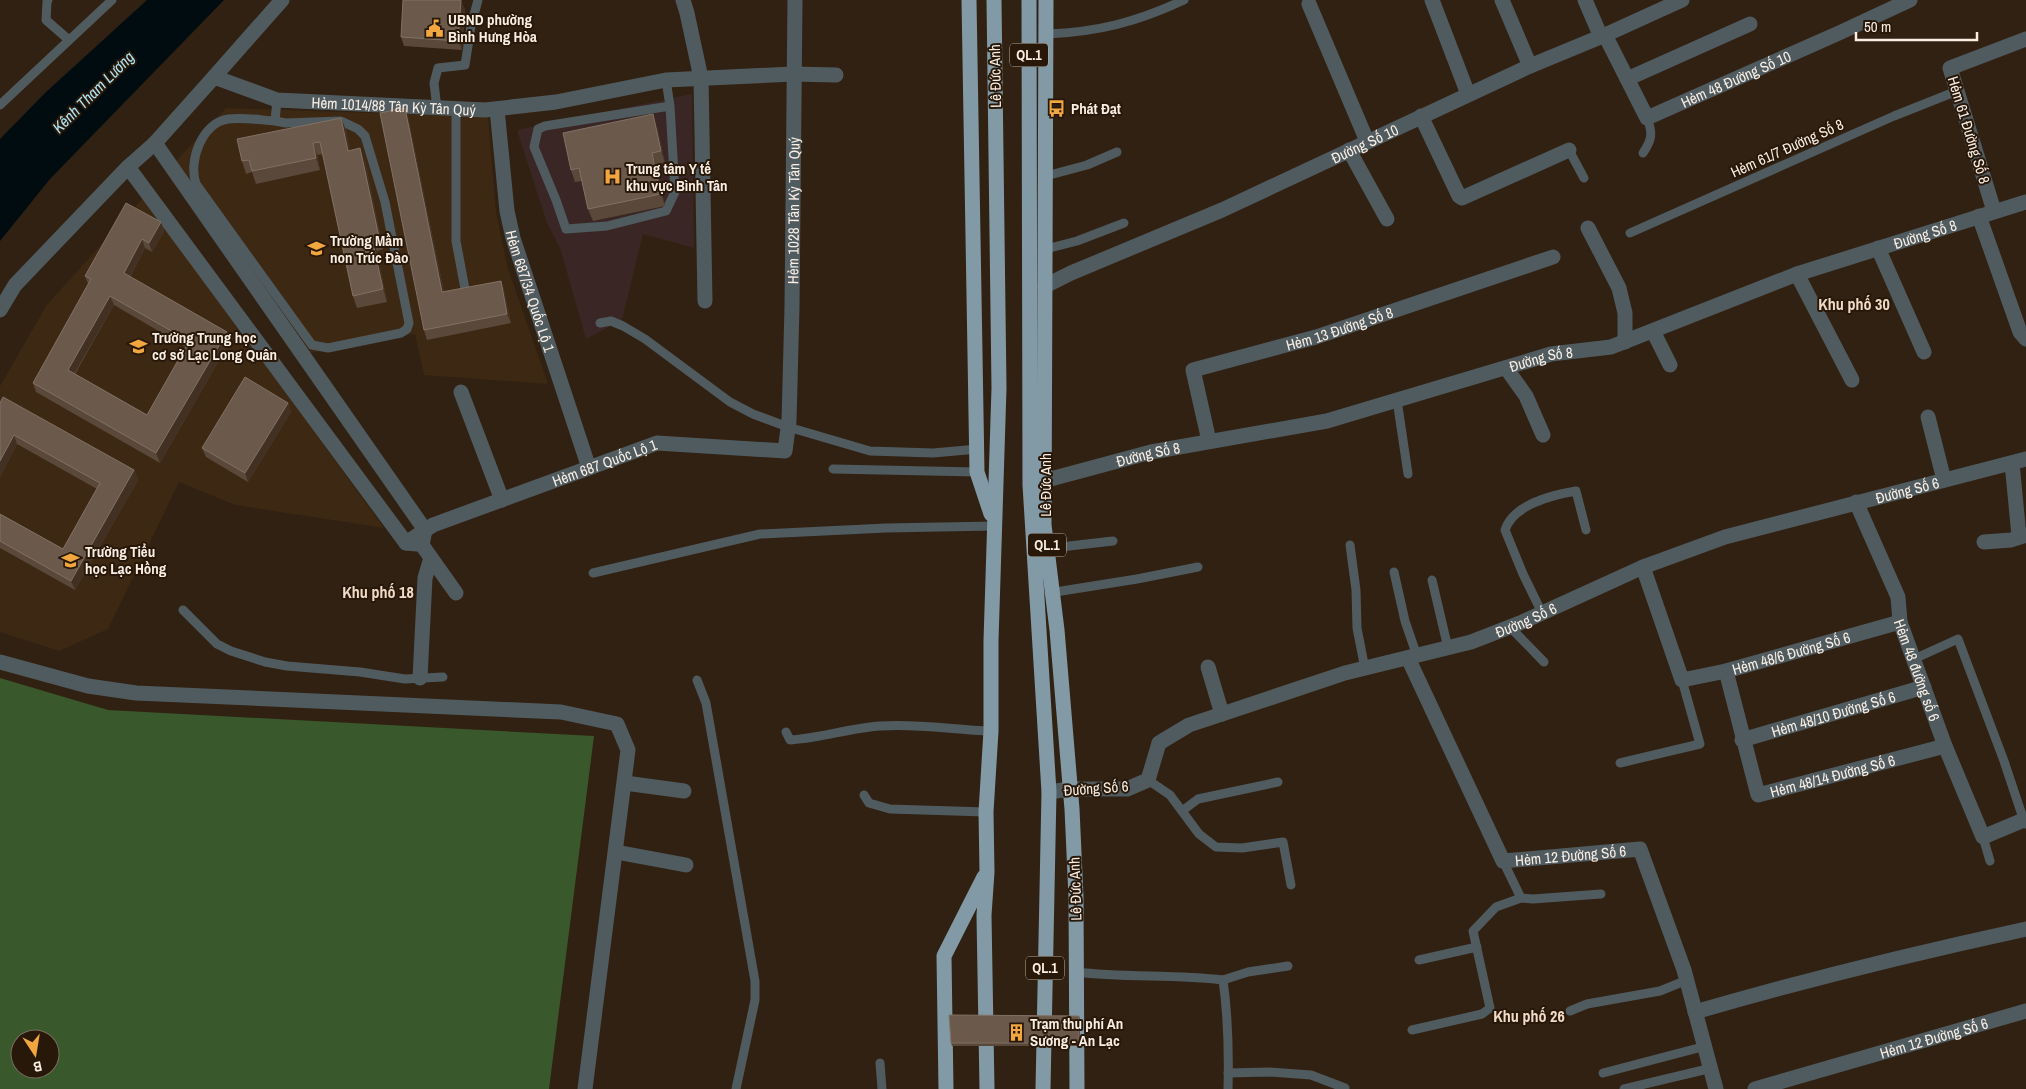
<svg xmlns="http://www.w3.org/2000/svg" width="2026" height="1089" font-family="'Archivo Narrow',sans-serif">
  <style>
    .built { fill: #3d2813 }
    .medical { fill: #3a2725 }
    .green { fill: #39582b; fill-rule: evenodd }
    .water { fill: #010c11 }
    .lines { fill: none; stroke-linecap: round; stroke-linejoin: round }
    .service { stroke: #505b60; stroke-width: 9 }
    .minor { stroke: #505b60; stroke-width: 15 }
    .trunk { stroke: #829aa6; stroke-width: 15 }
    .wall { fill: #5a483a; fill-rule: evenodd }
    .shaded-wall { fill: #423122 }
    .building { fill: #6b5a4c; stroke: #817164; fill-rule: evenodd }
    .labels { text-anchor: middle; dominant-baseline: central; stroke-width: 4; stroke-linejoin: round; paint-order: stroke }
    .shield { fill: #271809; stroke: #baaea2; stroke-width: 1 }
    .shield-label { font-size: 14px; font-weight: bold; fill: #f9eee4 }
    .poi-label { font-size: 15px; font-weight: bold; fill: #f9eee4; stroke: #271809; text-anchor: start }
    .street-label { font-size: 15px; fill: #f9eee4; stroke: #271809 }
    .water-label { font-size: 16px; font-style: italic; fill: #b1e4f7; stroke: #271809 }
    .neighbourhood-label { font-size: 16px; font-weight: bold; fill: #f1dbc7; stroke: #271809 }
  </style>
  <rect width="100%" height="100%" fill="#312112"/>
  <g class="built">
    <polygon points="226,108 488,117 496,212 508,269 548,384 424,375 415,334 310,353 173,164"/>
    <polygon points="144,197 384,528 235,505 179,482 108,629 59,651 0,632 0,386 46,306"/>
  </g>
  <polygon class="medical" points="692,94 694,248 643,234 622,320 586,339 560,248 547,223 517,130"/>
  <path class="green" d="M0 678 108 710 594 736 549 1089H0ZM20 1039H50V1069H20Z"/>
  <polygon class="water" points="147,0 224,0 50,179 0,241 0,139 45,93"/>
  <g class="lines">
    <g class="service">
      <polyline points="48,0 47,2 46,20 69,40"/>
      <path d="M1047 34C1098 32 1137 22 1184 0"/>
      <polyline points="666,80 670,106 675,192 666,211 607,226 566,229 556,200 534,147 538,129 545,126 670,106"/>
      <polyline points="0,105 112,0"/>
      <polyline points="437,109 434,83 438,68 465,65 471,26 478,0"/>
      <polyline points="456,109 456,241 465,289"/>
      <path d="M275 121C260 120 243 117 228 119 202 123 188 161 196 184L312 345 328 348 401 333 407 329 409 323 385 202 365 136 358 129 341 121 286 123 275 121 277 100"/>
      <polyline points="1569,150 1584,178"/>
      <path d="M1643 153C1652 140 1653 133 1647 118"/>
      <polyline points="1046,176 1087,165 1117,152"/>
      <polyline points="1630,233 1894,116 1957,91"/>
      <polyline points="1046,249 1077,241 1124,223"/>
      <polyline points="600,323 611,321 623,326 645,339 730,402 753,414 788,427 870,451 933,453 978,449"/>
      <polyline points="1397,400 1408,474"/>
      <polyline points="833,469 977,472"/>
      <polyline points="1350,545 1356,590 1357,628 1365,669"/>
      <polyline points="1043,549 1113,541"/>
      <polyline points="1394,572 1405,621 1417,656"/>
      <polyline points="593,573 760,534 886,528 995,526"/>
      <polyline points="1432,580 1448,648"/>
      <polyline points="1049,593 1137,579 1198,567"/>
      <polyline points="183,610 217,644 231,651 265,662 287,666 360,672 405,679 443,677"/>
      <path d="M1542 613 1523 574 1505 530C1513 505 1552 495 1576 491L1586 530"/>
      <polyline points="1510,627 1544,662"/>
      <polyline points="1914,659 1958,639 2004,761 2025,824"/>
      <polyline points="697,680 706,703 755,981 755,1000 736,1089"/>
      <path d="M786 732 790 740C821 738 850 728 880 726 917 723 954 730 991 731"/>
      <polyline points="1620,763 1700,744 1682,680"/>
      <polyline points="1148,780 1170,795 1199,834 1216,847 1242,848 1283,842 1291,885"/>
      <polyline points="864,795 869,803 890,809 986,812"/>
      <polyline points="1182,811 1198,799 1278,782"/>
      <polyline points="1983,837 1990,861"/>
      <polyline points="1521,898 1533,899 1601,894"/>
      <polyline points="1419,960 1477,947"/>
      <path d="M1076 972C1125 978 1174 974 1223 980 1228 1016 1229 1052 1228 1089"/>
      <polyline points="1223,980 1248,972 1288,966"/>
      <polyline points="1570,1011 1587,1004 1660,991 1687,980"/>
      <polyline points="1412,1030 1482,1014 1490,1008 1473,931 1496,907 1521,898 1503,861"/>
      <polyline points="880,1063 882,1089"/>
      <polyline points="1228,1073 1269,1072 1311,1075 1345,1088"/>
      <polyline points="1603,1073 1706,1046"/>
      <polyline points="1624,1089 1712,1068"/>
    </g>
    <g class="minor">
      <polyline points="683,0 687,13 701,78 705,301"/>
      <polyline points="1432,0 1468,94"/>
      <polyline points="1502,0 1530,66"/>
      <polyline points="1585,0 1601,37"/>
      <polyline points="1309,4 1367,141"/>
      <path id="s1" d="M1605 35 1647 118 1839 33 1910 0"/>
      <polyline points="214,77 282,0"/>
      <polyline points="1627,79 1750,24"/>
      <path id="s2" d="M497 109 507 211 513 238 589 468"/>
      <polyline points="1421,116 1459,196 1462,198 1569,150"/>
      <polyline points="155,143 425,530 422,545 456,593"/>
      <polyline points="1349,150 1387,219"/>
      <polyline points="128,167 406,543 417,544"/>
      <polyline points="1994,211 1950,68 2026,39"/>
      <polyline points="1979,216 2020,332 2026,339"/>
      <polyline points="1588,228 1619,288 1625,313 1625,342"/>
      <polyline points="1878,248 1924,352"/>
      <polyline points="1797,274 1852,380"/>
      <path id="s3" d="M1045 286 1071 273 1222 210 1530 66 1605 35 1682 0"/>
      <path id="s4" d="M0 310 15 285 128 167 155 143 214 77 277 100 485 110 556 102 666 80 793 74 836 75"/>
      <polyline points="1653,331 1670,365"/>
      <polyline points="1506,368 1526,396 1543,435"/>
      <polyline points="461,392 502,500"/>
      <polyline points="1928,417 1944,480"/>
      <path id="s5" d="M1209 441 1193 370 1316 337 1553 257"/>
      <polyline points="2012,463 2019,536"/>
      <path id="s6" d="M1032 484 1151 452 1327 421 1551 354 1611 347 1797 274 2026 202"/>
      <path id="s7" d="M1856 502 1898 597 1900 622 1945 746 1983 837 2026 819"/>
      <polyline points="1984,542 2011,540 2026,535"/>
      <path id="s8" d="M406 543 433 525 657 443 785 451 789 421 792 307 795 0"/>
      <path id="s9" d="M1643 567 1682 680 1726 671 1900 622"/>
      <path id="s10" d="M1408 658 1503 861 1640 849 1684 970 1716 1089"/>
      <polyline points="0,662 88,686 136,693 561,712 617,724 628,750 585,1089"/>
      <polyline points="1208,667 1222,714"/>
      <path id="s11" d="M1726 671 1758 795 1945 746"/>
      <polyline points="420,678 425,578 431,558"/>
      <path id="s12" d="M1742 740 1924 687"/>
      <polyline points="625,783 684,791"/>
      <path id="s13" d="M1049 792 1070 789H1127L1148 780 1159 743 1189 725 1345 673 1471 642 1520 623 1643 567 1725 537 2026 459"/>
      <polyline points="616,852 686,865"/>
      <path d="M1695 1012C1805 980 1915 953 2026 929"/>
      <path id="s14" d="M1755 1089 2026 1011"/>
    </g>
    <g class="trunk">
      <polyline points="969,0 977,472 991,514"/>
      <polyline points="1029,0 1030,485 1049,792 1043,1089"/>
      <polyline points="1046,0 1044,525 1057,630 1072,809 1076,897 1077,1089"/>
      <polyline points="946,1089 944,956 984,877"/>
      <polyline points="987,1089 984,915 987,872 986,812 991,731 991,641 999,388 994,0"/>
    </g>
  </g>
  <g class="wall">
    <polygon points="465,9 462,50 404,46 401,37"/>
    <polygon points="408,117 444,292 501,281 504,290 511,323 427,340 424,330"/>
    <polygon points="341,118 346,130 350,151 365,161 383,249 377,251 387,302 357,308 353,296 323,154 317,155 320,170 256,184 252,172 246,174 242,161"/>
    <polygon points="657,126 665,163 656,165 665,206 593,221 588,209 582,181 575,182 571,170"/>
    <path d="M161 222 164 231 152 252 145 248 130 277 230 341 160 463 36 392 33 383 88 284 85 276ZM114 305 186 347 147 415 75 374Z"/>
    <polygon points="0,403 134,470 138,480 75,590 0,548 0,514 63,549 97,489 17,444 0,477"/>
    <polygon points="288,403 291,412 248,482 206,457 202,448"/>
    <polygon points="1080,1019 1080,1046 952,1046 951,1043"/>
  </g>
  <g class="shaded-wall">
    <polygon points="461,0 465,9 462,50 458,41"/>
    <polygon points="405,108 408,117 446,302 442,292"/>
    <polygon points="653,114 657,126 665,163 661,151"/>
    <polygon points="341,118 346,130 353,163 348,151"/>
    <polygon points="313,143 317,155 320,170 316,158"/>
    <polygon points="360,148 365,161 383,249 379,237"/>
    <polygon points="652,153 656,165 665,206 661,194"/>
    <polygon points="161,222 164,231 152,252 149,243"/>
    <polygon points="142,239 145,248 127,282 124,273"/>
    <polygon points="372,239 377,251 387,302 383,289"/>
    <polygon points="501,281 504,290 511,323 507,314"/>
    <polygon points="110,296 114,305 71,379 68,370"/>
    <polygon points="227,332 230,341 160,463 156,453"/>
    <polygon points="288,403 291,412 248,482 245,473"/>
    <polygon points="14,435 17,444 0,477 0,461"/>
    <polygon points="134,470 138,480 75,590 71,581"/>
    <polygon points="1079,1016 1080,1019 1080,1046 1079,1043"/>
  </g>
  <g class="building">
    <polygon points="403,0 461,0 458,41 401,37"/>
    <polygon points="405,108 442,292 501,281 507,314 424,330 380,113"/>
    <polygon points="653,114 661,151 652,153 661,194 588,209 579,168 571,170 563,133"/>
    <polygon points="341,118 348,151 360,148 379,237 372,239 383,289 353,296 320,142 313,143 316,158 252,171 249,160 242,161 237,139"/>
    <path d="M126 203 161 222 149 243 142 239 124 273 227 332 156 453 33 383 91 279 85 276ZM110 296 189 341 147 415 68 370Z"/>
    <polygon points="245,377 288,403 245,473 202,448"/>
    <polygon points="3,397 134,470 71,581 0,541 0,514 63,549 100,483 14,435 0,461 0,403"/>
    <polygon points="949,1015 1079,1016 1079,1043 951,1043"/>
  </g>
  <defs>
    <symbol id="civic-bare" viewBox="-9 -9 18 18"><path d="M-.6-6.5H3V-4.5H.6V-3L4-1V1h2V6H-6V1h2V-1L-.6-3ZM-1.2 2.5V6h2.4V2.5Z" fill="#f1a63f" stroke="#271809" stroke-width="2.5" paint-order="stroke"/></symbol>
    <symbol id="bus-bare" viewBox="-9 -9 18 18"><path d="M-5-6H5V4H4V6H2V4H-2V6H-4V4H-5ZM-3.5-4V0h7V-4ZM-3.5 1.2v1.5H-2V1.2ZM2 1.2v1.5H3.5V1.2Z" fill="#f1a63f" stroke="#271809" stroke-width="2.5" paint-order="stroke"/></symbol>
    <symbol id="hospital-bare" viewBox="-9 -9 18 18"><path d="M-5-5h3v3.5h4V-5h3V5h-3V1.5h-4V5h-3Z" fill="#f1a63f" stroke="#271809" stroke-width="2.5" paint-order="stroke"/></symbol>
    <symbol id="school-bare" viewBox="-9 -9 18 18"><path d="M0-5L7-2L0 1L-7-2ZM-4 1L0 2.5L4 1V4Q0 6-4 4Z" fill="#f1a63f" stroke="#271809" stroke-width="2.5" paint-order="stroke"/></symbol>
    <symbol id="building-bare" viewBox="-9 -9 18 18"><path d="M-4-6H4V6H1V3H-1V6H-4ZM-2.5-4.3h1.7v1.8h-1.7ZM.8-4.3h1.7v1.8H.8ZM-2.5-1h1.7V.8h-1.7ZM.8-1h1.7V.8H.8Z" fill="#f1a63f" stroke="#271809" stroke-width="2.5" paint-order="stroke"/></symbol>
  </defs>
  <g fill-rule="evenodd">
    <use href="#civic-bare" x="422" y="16" width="25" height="25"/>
    <use href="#bus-bare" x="1044" y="96" width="25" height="25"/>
    <use href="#hospital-bare" x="600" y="164" width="25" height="25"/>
    <use href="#school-bare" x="304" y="236" width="25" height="25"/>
    <use href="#school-bare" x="126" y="334" width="25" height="25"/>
    <use href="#school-bare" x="58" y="548" width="25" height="25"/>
    <use href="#building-bare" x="1004" y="1020" width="25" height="25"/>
  </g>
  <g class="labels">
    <g class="shield">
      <rect x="1010" y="43.5" width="38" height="23" rx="4"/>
      <rect x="1028" y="533.5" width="38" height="23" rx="4"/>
      <rect x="1026" y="956.5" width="38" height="23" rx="4"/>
    </g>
    <g class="shield-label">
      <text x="1029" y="55">QL.1</text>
      <text x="1047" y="545">QL.1</text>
      <text x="1045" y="968">QL.1</text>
    </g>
    <g class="poi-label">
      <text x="448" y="19">UBND phường<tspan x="448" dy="17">Bình Hưng Hòa</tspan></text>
      <text x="1071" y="108">Phát Đạt</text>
      <text x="626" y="168">Trung tâm Y tế<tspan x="626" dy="17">khu vực Bình Tân</tspan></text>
      <text x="330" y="240">Trường Mầm<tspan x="330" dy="17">non Trúc Đào</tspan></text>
      <text x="152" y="337">Trường Trung học<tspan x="152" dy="17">cơ sở Lạc Long Quân</tspan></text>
      <text x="85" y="551">Trường Tiểu<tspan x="85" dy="17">học Lạc Hồng</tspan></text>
      <text x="1030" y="1023">Trạm thu phí An<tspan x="1030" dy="17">Sương - An Lạc</tspan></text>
    </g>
    <g class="street-label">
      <text transform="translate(995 76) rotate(-91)">Lê Đức Anh</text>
      <text stroke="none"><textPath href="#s1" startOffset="190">Hẻm 48 Đường Số 10</textPath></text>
      <text stroke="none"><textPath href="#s4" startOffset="501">Hẻm 1014/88 Tân Kỳ Tân Quý</textPath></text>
      <text transform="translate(1969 130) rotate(73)">Hẻm 61 Đường Số 8</text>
      <text stroke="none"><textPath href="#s3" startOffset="350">Đường Số 10</textPath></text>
      <text transform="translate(1787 148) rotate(-24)">Hẻm 61/7 Đường Số 8</text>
      <text stroke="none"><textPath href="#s8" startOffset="640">Hẻm 1028 Tân Kỳ Tân Quý</textPath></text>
      <text stroke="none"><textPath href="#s6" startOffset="930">Đường Số 8</textPath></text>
      <text stroke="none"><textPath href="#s2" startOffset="186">Hẻm 687/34 Quốc Lộ 1</textPath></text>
      <text stroke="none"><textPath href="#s5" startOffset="225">Hẻm 13 Đường Số 8</textPath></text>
      <text stroke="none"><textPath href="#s6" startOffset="525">Đường Số 8</textPath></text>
      <text stroke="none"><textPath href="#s6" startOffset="120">Đường Số 8</textPath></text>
      <text stroke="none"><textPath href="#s8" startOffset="215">Hẻm 687 Quốc Lộ 1</textPath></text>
      <text transform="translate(1045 485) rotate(-90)">Lê Đức Anh</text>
      <text stroke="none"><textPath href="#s13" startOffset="932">Đường Số 6</textPath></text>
      <text stroke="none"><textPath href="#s13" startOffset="528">Đường Số 6</textPath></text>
      <text stroke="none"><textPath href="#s9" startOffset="232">Hẻm 48/6 Đường Số 6</textPath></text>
      <text stroke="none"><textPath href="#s7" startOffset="180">Hẻm 48 đường số 6</textPath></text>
      <text stroke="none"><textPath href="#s12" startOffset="95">Hẻm 48/10 Đường Số 6</textPath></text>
      <text stroke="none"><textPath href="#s11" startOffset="205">Hẻm 48/14 Đường Số 6</textPath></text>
      <text transform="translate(1096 788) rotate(-4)">Đường Số 6</text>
      <text stroke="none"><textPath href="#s10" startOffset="292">Hẻm 12 Đường Số 6</textPath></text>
      <text transform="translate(1075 889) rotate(-92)">Lê Đức Anh</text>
      <text stroke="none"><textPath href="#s14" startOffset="186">Hẻm 12 Đường Số 6</textPath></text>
    </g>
    <g class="water-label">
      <text transform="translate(93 92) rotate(-45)">Kênh Tham Lương</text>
    </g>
    <g class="neighbourhood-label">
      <text x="1854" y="304">Khu phố 30</text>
      <text x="378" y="592">Khu phố 18</text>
      <text x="1529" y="1016">Khu phố 26</text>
    </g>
  </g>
  <g transform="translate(35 1054) rotate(168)"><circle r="24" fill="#271809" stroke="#7b6e61"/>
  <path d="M0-4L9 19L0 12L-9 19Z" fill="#f1a63f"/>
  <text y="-8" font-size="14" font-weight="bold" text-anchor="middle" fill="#f9eee4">B</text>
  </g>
  <path d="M1856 32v8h121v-8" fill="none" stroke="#f9eee4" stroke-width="2.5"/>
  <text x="1864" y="32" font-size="15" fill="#f9eee4" stroke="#271809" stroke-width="4" paint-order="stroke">50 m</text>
</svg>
